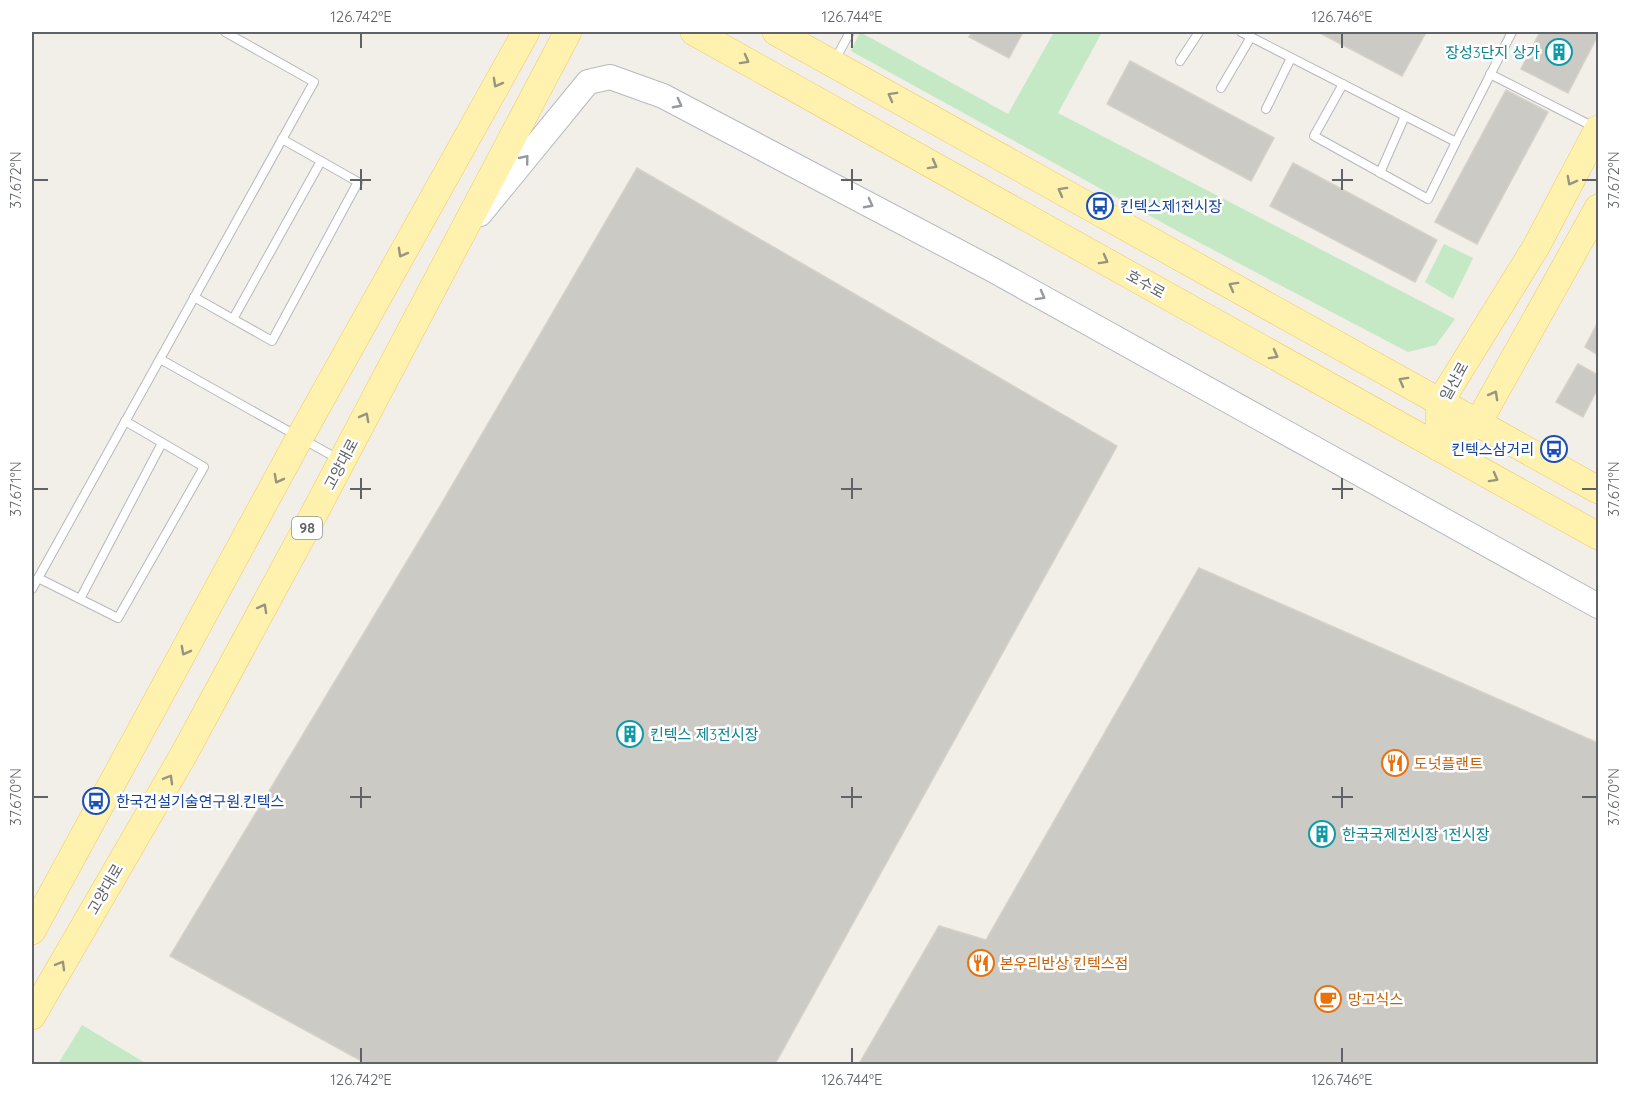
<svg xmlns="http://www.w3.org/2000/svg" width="1630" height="1096" font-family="Quicksand,'Noto Sans KR',sans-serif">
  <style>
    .green { fill: #c5e8c5 }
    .building { fill: #cccac5; stroke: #d6d1c6; stroke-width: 1.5 }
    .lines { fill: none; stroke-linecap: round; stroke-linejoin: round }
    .service-casing { stroke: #b5b8bc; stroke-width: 10 }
    .secondary-casing { stroke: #b6babf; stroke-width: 26 }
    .primary-casing { stroke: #f2c960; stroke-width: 28 }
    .service { stroke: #fff; stroke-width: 8 }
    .secondary { stroke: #fff; stroke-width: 24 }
    .primary { stroke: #fff2af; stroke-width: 27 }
    .oneway { stroke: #979581 }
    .oneway2 { stroke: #979a9d }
    .ticks { fill: none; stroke: #5f6368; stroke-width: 2 }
    .labels { text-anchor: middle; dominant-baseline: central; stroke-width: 5; stroke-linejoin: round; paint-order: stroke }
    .shield { fill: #fff; stroke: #8f9295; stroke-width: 1.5 }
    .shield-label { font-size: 14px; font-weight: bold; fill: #5f6368 }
    .culture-label { font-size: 15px; fill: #0d838f; stroke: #fff; text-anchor: start }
    .transit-label { font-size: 15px; fill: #164399; stroke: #fff; text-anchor: start }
    .street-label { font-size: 15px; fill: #5f6368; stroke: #fff }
    .food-label { font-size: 15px; fill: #c56008; stroke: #fff; text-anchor: start }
    .neatline { fill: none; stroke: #5f6368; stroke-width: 2 }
    .ticks-label { font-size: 15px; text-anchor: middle; fill: #5f6368 }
  </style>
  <rect width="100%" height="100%" fill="#f1efe8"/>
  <g class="green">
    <polygon points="860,32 1008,114 1054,32 1102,32 1058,113 1455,319 1436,345 1408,352 1183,234 851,51"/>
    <polygon points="1444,244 1473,258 1453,299 1425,282"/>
    <polygon points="82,1025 147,1064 58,1064"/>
  </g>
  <g class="building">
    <polygon points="972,32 1023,32 1009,58 969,37"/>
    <polygon points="1318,32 1421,32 1425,34 1402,76"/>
    <polygon points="1540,32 1591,32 1598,35 1568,93 1521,69"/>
    <polygon points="1130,61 1274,138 1251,181 1107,104"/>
    <polygon points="1506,90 1548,112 1477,244 1435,222"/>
    <polygon points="1293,163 1437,240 1415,282 1270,206"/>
    <polygon points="637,168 1117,446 775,1064 367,1064 170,956 436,513"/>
    <polygon points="1598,322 1598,355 1585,347"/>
    <polygon points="1578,364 1598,375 1598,388 1583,417 1556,402"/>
    <polygon points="1199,568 1598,743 1598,1064 859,1064 939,926 986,940"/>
  </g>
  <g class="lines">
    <defs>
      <g id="service">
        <polyline points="1241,32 1456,142 1512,32"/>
        <polyline points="835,60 850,32"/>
        <polyline points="1180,61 1199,32"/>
        <polyline points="1490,74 1594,127"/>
        <polyline points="1343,84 1314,136 1428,199 1456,142"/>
        <polyline points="1221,88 1251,37"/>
        <polyline points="1266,109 1291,58"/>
        <polyline points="1380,173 1405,116"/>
        <polyline points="194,297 272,341 358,182 282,139"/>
        <polyline points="233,319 321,161"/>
        <polyline points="160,359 340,460"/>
        <polyline points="38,578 118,618 204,467 125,421"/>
        <polyline points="32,589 314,82 225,32"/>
        <polyline points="80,599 162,443"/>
      </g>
      <polyline id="secondary" points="480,214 588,82 610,77 663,96 993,270 1598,606"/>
      <g id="primary">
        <polyline points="694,32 1598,536"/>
        <polyline points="776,32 1598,490"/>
        <polyline points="1438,447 1440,402 1536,247 1598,129"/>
        <polyline points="1438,447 1478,423 1598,208"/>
        <polyline points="32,931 300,437 526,32"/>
        <polyline points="32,1016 184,754 315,512 568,32"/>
      </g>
    </defs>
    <use href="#service" class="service-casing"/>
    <use href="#secondary" class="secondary-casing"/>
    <use href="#primary" class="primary-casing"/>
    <use href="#service" class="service"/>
    <use href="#secondary" class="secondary"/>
    <use href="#primary" class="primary"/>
  </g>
  <defs><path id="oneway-chevron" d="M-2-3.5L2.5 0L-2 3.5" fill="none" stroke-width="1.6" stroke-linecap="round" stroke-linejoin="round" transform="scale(1.5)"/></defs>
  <g class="oneway">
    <use href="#oneway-chevron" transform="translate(745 60) rotate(29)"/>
    <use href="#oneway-chevron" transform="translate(497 83) rotate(119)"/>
    <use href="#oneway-chevron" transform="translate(892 96) rotate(-151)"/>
    <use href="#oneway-chevron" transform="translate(933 165) rotate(29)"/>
    <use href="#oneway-chevron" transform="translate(1571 181) rotate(118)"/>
    <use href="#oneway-chevron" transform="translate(1062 191) rotate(-151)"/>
    <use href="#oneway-chevron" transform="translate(402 253) rotate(119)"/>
    <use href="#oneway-chevron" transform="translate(1104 260) rotate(29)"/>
    <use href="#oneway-chevron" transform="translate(1233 286) rotate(-151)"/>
    <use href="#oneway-chevron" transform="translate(1274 355) rotate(29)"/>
    <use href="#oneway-chevron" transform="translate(1403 381) rotate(-151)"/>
    <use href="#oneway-chevron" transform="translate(1494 395) rotate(-61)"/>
    <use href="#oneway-chevron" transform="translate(365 417) rotate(-62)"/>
    <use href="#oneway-chevron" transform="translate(1494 478) rotate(29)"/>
    <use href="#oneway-chevron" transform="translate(278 479) rotate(118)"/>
    <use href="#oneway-chevron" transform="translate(263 608) rotate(-61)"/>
    <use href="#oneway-chevron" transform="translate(185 651) rotate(118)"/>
    <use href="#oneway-chevron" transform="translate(169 779) rotate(-60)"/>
    <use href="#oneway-chevron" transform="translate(61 965) rotate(-60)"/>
  </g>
  <g class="oneway2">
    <use href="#oneway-chevron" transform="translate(678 104) rotate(28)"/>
    <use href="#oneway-chevron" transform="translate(525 159) rotate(-51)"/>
    <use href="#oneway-chevron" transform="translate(869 204) rotate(28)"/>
    <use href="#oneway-chevron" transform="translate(1041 296) rotate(29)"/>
  </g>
  <path class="ticks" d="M361 33V48M852 33V48M1342 33V48M361 169V190M852 169V190M1342 169V190M33 180H48M350 180H371M841 180H862M1332 180H1353M1582 180H1597M361 478V499M852 478V499M1342 478V499M33 489H48M350 489H371M841 489H862M1332 489H1353M1582 489H1597M361 787V808M852 787V808M1342 787V808M33 797H48M350 797H371M841 797H862M1332 797H1353M1582 797H1597M361 1048V1063M852 1048V1063M1342 1048V1063"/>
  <defs>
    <symbol id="building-ring" viewBox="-11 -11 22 22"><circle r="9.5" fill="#fff" stroke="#0f9aa8" stroke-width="1.5"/><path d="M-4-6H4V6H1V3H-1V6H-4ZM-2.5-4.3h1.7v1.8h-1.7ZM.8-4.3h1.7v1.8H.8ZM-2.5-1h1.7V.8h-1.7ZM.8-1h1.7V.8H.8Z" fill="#0f9aa8"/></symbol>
    <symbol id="bus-ring" viewBox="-11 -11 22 22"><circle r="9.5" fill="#fff" stroke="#1a4fb4" stroke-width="1.5"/><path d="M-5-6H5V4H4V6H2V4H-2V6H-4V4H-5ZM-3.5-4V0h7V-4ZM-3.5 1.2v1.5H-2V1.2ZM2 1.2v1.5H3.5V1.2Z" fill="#1a4fb4"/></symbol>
    <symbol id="restaurant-ring" viewBox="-11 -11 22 22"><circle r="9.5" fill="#fff" stroke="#e8710a" stroke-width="1.5"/><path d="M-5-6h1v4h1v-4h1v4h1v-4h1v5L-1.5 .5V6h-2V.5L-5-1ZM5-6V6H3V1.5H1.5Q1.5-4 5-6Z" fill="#e8710a"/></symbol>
    <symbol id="cafe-ring" viewBox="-11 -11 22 22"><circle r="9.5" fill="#fff" stroke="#e8710a" stroke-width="1.5"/><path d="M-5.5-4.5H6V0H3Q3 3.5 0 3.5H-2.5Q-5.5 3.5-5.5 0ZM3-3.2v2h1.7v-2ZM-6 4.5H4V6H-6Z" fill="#e8710a"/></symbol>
  </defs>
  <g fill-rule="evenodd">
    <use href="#building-ring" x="1544" y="37" width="30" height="30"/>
    <use href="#bus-ring" x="1085" y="191" width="30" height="30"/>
    <use href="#bus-ring" x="1539" y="434" width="30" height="30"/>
    <use href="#building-ring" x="615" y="719" width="30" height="30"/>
    <use href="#restaurant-ring" x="1380" y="748" width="30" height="30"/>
    <use href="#bus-ring" x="81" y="786" width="30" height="30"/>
    <use href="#building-ring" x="1307" y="819" width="30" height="30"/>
    <use href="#restaurant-ring" x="966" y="948" width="30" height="30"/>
    <use href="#cafe-ring" x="1313" y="984" width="30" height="30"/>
  </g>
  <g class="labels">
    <rect class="shield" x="292" y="517" width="30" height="22" rx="4.5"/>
    <g class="shield-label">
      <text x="307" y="528">98</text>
    </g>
    <g class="culture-label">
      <text x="1540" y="52" text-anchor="end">장성3단지 상가</text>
      <text x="650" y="734">킨텍스 제3전시장</text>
      <text x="1342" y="834">한국국제전시장 1전시장</text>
    </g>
    <g class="transit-label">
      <text x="1120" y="206">킨텍스제1전시장</text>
      <text x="1534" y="449" text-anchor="end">킨텍스삼거리</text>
      <text x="116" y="801">한국건설기술연구원.킨텍스</text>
    </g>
    <g class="street-label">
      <text transform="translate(1146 284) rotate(29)">호수로</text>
      <text transform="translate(1454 381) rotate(-61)">일산로</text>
      <text transform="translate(341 464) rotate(-62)">고양대로</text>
      <text transform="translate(105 889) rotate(-60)">고양대로</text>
    </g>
    <g class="food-label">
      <text x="1414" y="763">도넛플랜트</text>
      <text x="1000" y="963">본우리반상 킨텍스점</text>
      <text x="1348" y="999">망고식스</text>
    </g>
  </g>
  <rect width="1630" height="1096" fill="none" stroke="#ffffff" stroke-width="66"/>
  <rect x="33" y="33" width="1564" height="1030" class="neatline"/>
  <g class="ticks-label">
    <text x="361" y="22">126.742°E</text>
    <text x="852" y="22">126.744°E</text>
    <text x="1342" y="22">126.746°E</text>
    <text transform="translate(16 180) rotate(-90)" y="5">37.672°N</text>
    <text transform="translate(1614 180) rotate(-90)" y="5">37.672°N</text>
    <text transform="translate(16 489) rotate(-90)" y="5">37.671°N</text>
    <text transform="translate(1614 489) rotate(-90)" y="5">37.671°N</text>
    <text transform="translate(16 797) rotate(-90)" y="5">37.670°N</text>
    <text transform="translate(1614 797) rotate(-90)" y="5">37.670°N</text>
    <text x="361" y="1085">126.742°E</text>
    <text x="852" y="1085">126.744°E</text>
    <text x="1342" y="1085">126.746°E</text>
  </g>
</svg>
